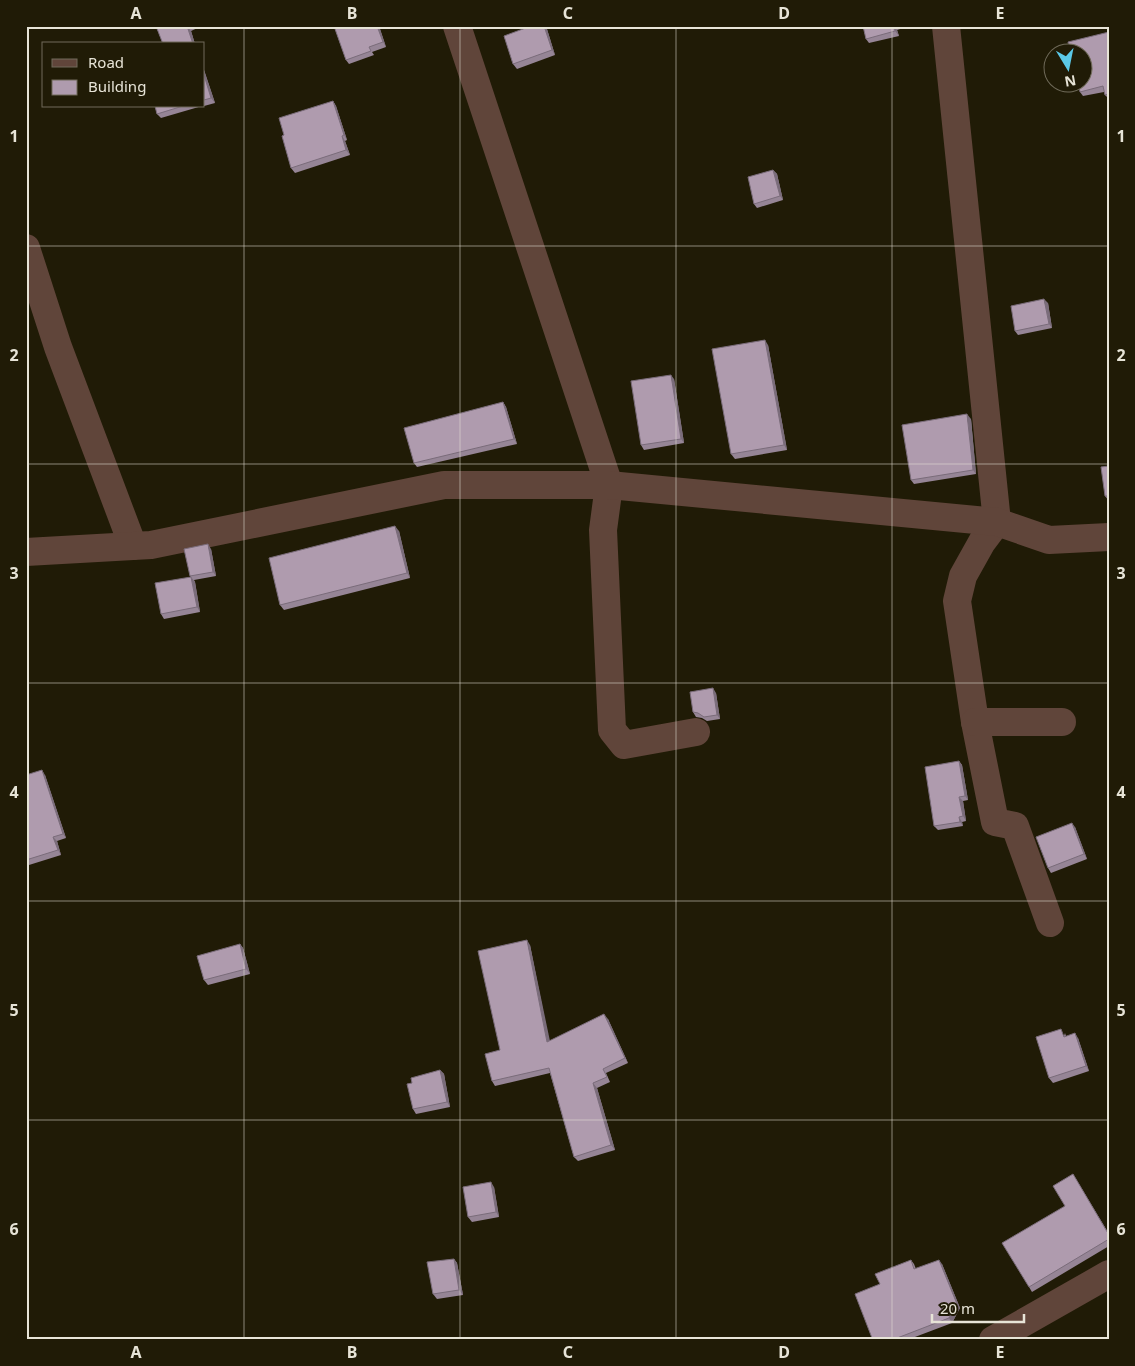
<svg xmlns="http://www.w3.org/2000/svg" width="1135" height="1366" font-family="'Noto Sans',sans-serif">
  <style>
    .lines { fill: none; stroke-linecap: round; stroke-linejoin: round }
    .street { stroke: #60453a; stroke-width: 28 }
    .wall { fill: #968596 }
    .shaded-wall { fill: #7a6c7a }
    .building { fill: #af9bae; stroke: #7a6c7a }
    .grid { fill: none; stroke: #e7e4d7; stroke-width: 1; stroke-opacity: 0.55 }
    .neatline { fill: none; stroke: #e7e4d7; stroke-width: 2 }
    .grid-label { font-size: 16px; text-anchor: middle; font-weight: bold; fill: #e7e4d7 }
  </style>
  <rect width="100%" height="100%" fill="#201b06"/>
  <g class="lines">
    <g class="street">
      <polyline points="457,26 609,485 603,530 612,730 624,745 696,732"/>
      <polyline points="946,26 997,522 982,542 963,576 957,601 975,722 995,822 1015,826 1050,923"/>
      <polyline points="26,248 58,347 133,546"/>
      <polyline points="26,552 151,545 444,485 609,485 997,522 1049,540 1109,537"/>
      <polyline points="975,722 1062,722"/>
      <polyline points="993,1340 1109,1274"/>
    </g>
  </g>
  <g class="wall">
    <polygon points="156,26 202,26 191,31 195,44 163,44"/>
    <polygon points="334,26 379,26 386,47 372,52 374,55 349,64 346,60"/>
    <polygon points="531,26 546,26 555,55 517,69 513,64"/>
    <polygon points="863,26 910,26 897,30 899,36 869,43 866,39"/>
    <polygon points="1109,32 1109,99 1105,95 1104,92 1083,96 1080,92"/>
    <polygon points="204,70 215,103 204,106"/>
    <polygon points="333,101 336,106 347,140 345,141 350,155 295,173 291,168 284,135"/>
    <polygon points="155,106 202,106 161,118 157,114"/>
    <polygon points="773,170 777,174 783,200 757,208 754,204"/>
    <polygon points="1048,303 1052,328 1018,335 1015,331"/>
    <polygon points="768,345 787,450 735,459 731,454"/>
    <polygon points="674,379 684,443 644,450 641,445"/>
    <polygon points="503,402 506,407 517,444 417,467 414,463"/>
    <polygon points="971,419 976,474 914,484 911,480"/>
    <polygon points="1109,466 1109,501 1105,496"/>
    <polygon points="399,531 410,578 284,610 280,605"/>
    <polygon points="211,549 216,576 194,580 195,582 200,612 164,619 161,614 191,577 190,576"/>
    <polygon points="716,693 720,719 707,721 702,718 696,717 693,712"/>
    <polygon points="959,761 962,765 968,800 963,801 966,821 962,822 963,826 938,830 934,826"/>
    <polygon points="26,775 45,775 66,838 57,841 61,855 29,865 26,861"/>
    <polygon points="1075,827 1087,859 1051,873 1048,868"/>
    <polygon points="240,944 243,948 250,974 208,985 204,980"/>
    <polygon points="530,945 549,1041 608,1019 628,1063 606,1073 610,1082 597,1088 615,1150 578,1161 574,1157 550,1073 495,1086 492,1081 500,1050"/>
    <polygon points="1065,1033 1066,1036 1078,1038 1089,1071 1053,1083 1049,1078"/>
    <polygon points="440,1070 444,1074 450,1107 416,1114 413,1109 412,1083"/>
    <polygon points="1073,1174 1109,1234 1109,1246 1032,1292 1029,1287 1065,1206"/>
    <polygon points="494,1187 499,1217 472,1222 468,1217"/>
    <polygon points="454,1259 457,1263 463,1295 437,1299 433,1294"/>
    <polygon points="911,1260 914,1264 916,1269 942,1264 960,1308 952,1323 907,1340 873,1340 872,1338 880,1284"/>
  </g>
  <g class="shaded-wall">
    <polygon points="187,26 191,31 195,44 193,44"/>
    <polygon points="377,26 379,26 386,47 383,42"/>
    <polygon points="544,26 546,26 555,55 552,50"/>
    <polygon points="894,26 897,30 899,36 895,31"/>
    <polygon points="204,70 215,103 211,98 204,75"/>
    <polygon points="333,101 336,106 347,140 344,135"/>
    <polygon points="342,136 345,141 350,155 346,150"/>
    <polygon points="773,170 777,174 783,200 780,196"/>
    <polygon points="1044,299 1048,303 1052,328 1049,324"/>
    <polygon points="765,340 768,345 787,450 784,445"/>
    <polygon points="671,375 674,379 684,443 681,439"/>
    <polygon points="503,402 506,407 517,444 514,439"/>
    <polygon points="967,414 971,419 976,474 973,470"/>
    <polygon points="395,526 399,531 410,578 407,573"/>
    <polygon points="208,544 211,549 216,576 213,572"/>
    <polygon points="191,577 195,582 200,612 197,607"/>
    <polygon points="713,688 716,693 720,719 717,715"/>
    <polygon points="959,761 962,765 968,800 965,796"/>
    <polygon points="42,770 45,775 66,838 63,834"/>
    <polygon points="959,797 963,801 966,821 963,816"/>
    <polygon points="959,817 962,822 963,826 960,822"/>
    <polygon points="1072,823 1075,827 1087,859 1084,854"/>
    <polygon points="53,837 57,841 61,855 58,850"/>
    <polygon points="527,940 530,945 551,1046 547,1042"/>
    <polygon points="240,944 243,948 250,974 246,969"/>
    <polygon points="604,1014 608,1019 628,1063 625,1058"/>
    <polygon points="1075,1033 1078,1038 1089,1071 1086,1066"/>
    <polygon points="440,1070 444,1074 450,1107 447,1102"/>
    <polygon points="593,1083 597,1088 615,1150 611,1145"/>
    <polygon points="491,1182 494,1187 499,1217 496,1212"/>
    <polygon points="454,1259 457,1263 463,1295 459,1290"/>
    <polygon points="939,1260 942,1264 960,1308 952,1323 949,1318"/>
  </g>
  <g class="building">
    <polygon points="156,26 187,26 193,44 163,44"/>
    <polygon points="334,26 377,26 383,42 369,47 371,51 346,60"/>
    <polygon points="531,26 544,26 552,50 513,64 504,36"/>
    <polygon points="863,26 894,26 895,31 866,39"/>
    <polygon points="1109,32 1109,94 1105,95 1103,86 1080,92 1078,82 1082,82 1082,52 1070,52 1068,42"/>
    <polygon points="204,75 211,98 204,100"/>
    <polygon points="333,101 344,135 342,136 346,150 291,168 282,136 284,135 279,118"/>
    <polygon points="155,106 183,106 157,114"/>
    <polygon points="773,170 780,196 754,204 748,177"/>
    <polygon points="1044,299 1049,324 1015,331 1011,306"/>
    <polygon points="765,340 784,445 731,454 712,349"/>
    <polygon points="671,375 681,439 641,445 631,381"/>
    <polygon points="503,402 514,439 414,463 404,428"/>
    <polygon points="967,414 973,470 911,480 902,425"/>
    <polygon points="1109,466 1109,496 1105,496 1101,467"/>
    <polygon points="395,526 407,573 280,605 269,558"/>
    <polygon points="208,544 213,572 190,576 184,549"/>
    <polygon points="191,577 197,607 161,614 155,583"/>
    <polygon points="713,688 717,715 704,717 698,713 693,712 690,692"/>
    <polygon points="959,761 965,796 959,797 963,816 959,817 960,822 934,826 925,767"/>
    <polygon points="42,770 63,834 53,837 58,850 26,860 26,775"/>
    <polygon points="1072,823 1084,854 1048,868 1036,837"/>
    <polygon points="527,940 547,1042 604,1014 625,1058 603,1069 607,1077 593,1083 611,1145 574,1157 549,1068 492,1081 485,1054 500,1050 478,951"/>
    <polygon points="240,944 246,969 204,980 197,956"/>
    <polygon points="1061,1029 1064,1037 1075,1033 1086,1066 1049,1078 1036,1037"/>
    <polygon points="440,1070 447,1102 413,1109 407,1084 412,1083 411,1078"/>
    <polygon points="1073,1174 1109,1235 1109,1239 1029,1287 1002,1243 1065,1206 1053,1186"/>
    <polygon points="491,1182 496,1212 468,1217 463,1187"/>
    <polygon points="454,1259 459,1290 433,1294 427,1262"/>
    <polygon points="911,1260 914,1269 939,1260 957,1304 949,1318 892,1340 872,1338 855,1294 880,1284 875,1274"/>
  </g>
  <path class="grid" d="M244 26V1340M460 26V1340M676 26V1340M892 26V1340M26 246H1109M26 464H1109M26 683H1109M26 901H1109M26 1120H1109"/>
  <rect width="1135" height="1366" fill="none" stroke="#201b06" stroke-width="55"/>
  <rect x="42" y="42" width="162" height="65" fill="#201b06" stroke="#706b5a"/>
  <rect x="52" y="59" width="25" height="8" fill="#60453a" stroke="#706b5a"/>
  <text x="88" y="68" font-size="15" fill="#e7e4d7">Road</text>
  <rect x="52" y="80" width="25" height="15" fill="#af9bae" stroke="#706b5a"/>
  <text x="88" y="92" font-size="15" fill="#e7e4d7">Building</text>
  <g transform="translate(1068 68) rotate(170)"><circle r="24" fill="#201b06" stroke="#706b5a"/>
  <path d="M0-4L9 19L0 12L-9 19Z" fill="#5bc8e7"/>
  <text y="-8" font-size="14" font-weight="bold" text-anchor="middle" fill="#e7e4d7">N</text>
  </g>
  <path d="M932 1314v8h92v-8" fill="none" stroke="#e7e4d7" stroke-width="2.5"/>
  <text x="940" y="1314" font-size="15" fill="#e7e4d7" stroke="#201b06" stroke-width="4" paint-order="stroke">20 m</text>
  <rect x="28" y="28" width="1080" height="1310" class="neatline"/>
  <g class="grid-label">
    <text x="136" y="19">A</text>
    <text x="352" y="19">B</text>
    <text x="568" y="19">C</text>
    <text x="784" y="19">D</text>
    <text x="1000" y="19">E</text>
    <text x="14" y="142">1</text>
    <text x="1121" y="142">1</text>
    <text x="14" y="361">2</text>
    <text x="1121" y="361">2</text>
    <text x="14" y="579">3</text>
    <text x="1121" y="579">3</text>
    <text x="14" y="798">4</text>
    <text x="1121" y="798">4</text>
    <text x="14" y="1016">5</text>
    <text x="1121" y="1016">5</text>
    <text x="14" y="1235">6</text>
    <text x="1121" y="1235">6</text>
    <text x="136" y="1358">A</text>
    <text x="352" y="1358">B</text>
    <text x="568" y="1358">C</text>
    <text x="784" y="1358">D</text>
    <text x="1000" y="1358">E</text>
  </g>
</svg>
